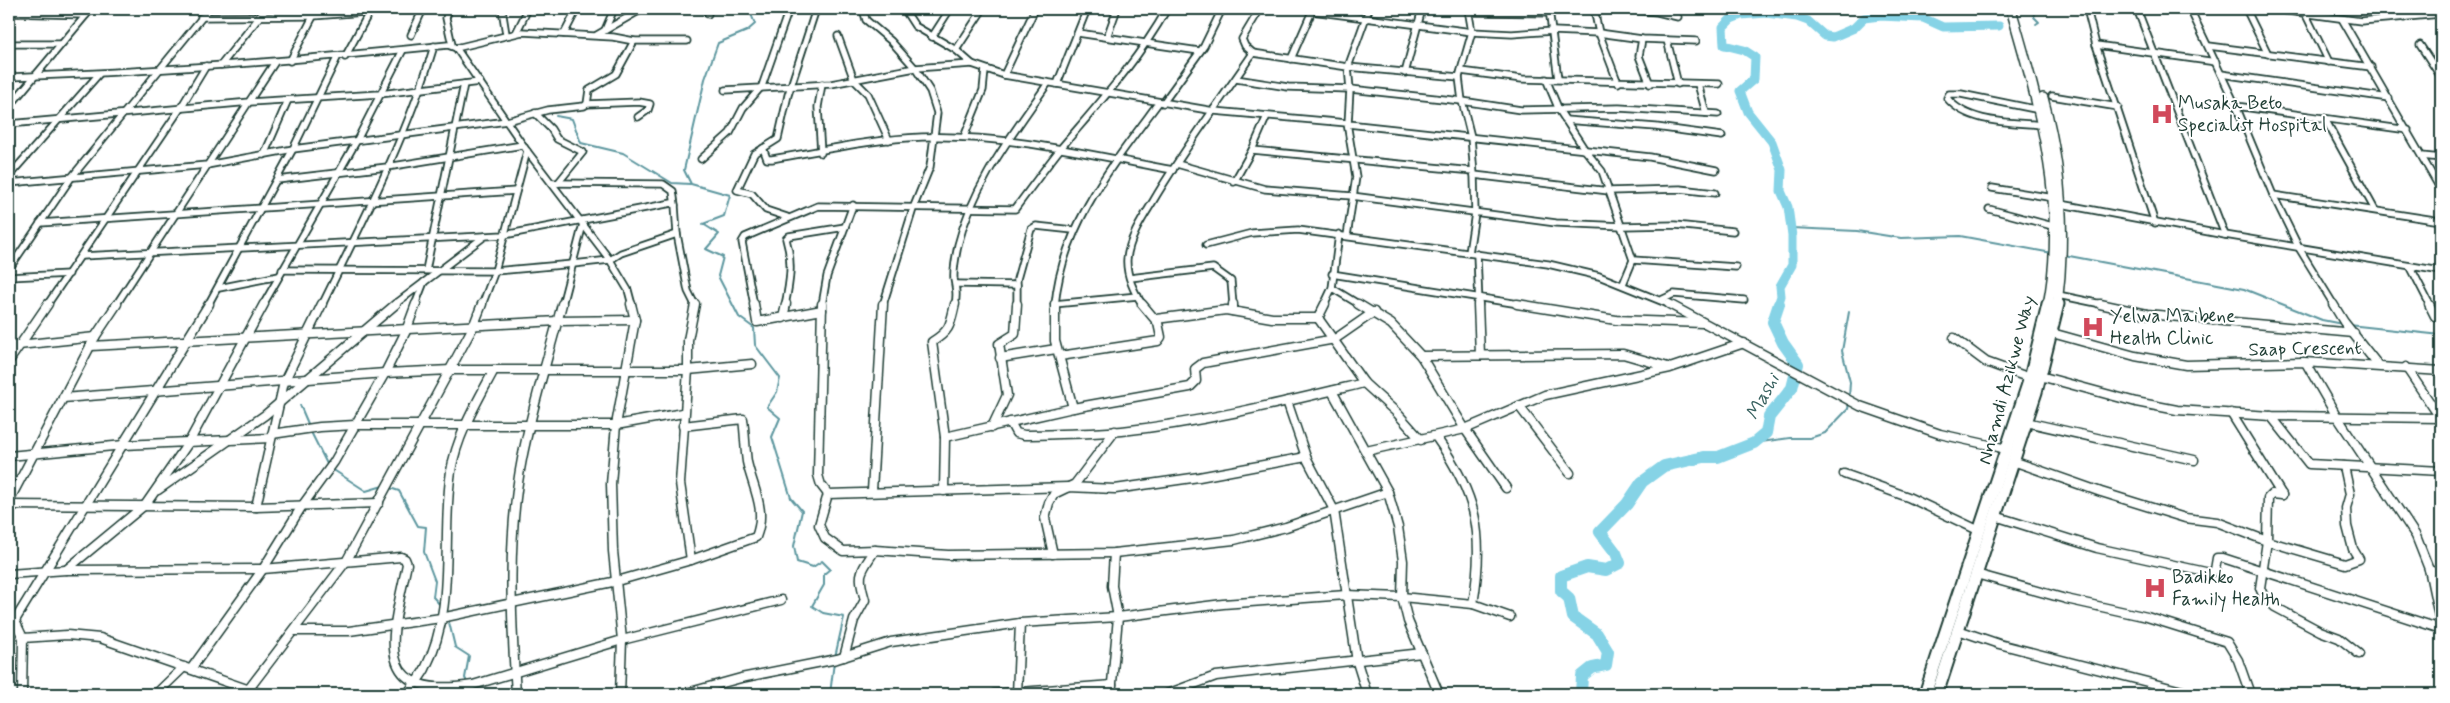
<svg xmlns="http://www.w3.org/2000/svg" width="2450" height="703" font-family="Mynerve,sans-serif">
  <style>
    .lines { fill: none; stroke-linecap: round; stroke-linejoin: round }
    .stream { stroke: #5d979f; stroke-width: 2 }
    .river-far1 { stroke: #86d3e6; stroke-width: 9 }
    .river { stroke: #86d3e6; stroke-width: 12 }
    .minor-far1-casing { stroke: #1f3d34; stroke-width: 9 }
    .minor-casing { stroke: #1f3d34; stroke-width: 11 }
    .highway-far1-casing { stroke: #1f3d34; stroke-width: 12 }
    .highway-casing { stroke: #1f3d34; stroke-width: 15 }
    .minor-far1 { stroke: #fff; stroke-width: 5.5 }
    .minor { stroke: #fff; stroke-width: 8 }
    .highway-far1 { stroke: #fff; stroke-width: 9 }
    .highway { stroke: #fff; stroke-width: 11 }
    .labels { text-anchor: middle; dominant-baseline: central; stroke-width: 4; stroke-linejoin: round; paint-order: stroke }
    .poi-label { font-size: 19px; fill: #1f3d34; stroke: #fff; text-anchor: start }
    .street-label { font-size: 19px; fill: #1f3d34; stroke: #fff }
    .water-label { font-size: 20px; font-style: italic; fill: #396260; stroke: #fff }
  </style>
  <rect width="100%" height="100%" fill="#fff"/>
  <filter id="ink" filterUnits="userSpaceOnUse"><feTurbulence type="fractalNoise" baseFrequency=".02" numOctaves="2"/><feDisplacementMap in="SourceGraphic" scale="10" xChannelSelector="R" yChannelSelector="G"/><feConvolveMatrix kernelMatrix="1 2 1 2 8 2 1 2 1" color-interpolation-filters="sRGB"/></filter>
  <g filter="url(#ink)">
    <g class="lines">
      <g class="stream">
        <polyline points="749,9 755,24 747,31 718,43 705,79 684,170 691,184 730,195 724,216 703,224 719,234 706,249 723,257 718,276 739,317 754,328 755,345 780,378 777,392 767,407 780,418 772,437 791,498 802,511 794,546 797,562 813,567 822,561 830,569 824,574 824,585 812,606 823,613 844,617 835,657"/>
        <polyline points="2035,9 2034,17 2039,22 2036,24"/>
        <polyline points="556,116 572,119 581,143 623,153 672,183 690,184"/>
        <polyline points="1791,228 1857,231 1901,238 1960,236 2052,253"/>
        <polyline points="2064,255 2244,289 2322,320 2342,324"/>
        <polyline points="1849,312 1842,351 1850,382 1849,398"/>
        <polyline points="2349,325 2441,335"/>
        <polyline points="300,405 309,426"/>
        <polyline points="310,430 328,466"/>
        <polyline points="1754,443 1790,438 1810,438 1825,433 1848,409 1849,403"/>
        <polyline points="332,469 366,491 383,486"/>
        <polyline points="390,488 399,491 418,526 426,527 424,552 435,581 433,597 441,606"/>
        <polyline points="448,618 455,647 469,656 465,678 467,682"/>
        <polyline points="471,688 474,694"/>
        <polyline points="830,694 834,662"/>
        <polyline points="1628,694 1644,694"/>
      </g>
      <polyline class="river-far1" points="1778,305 1781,296 1780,286 1792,265 1792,236 1788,207 1781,191 1782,170 1772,142 1748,112 1740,91 1754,79 1755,57 1744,50 1724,45 1723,27 1731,19 1741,15 1766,13 1797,17 1808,21 1825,36 1833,37 1854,28 1864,18 1880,16 1923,18 1943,27 1999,26"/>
      <polyline class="river" points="1581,694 1582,676 1592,668 1606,665 1608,652 1597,634 1573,617 1569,598 1561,591 1561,576 1587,567 1606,570 1620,563 1616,553 1600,532 1627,504 1642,482 1664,466 1704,457 1718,457 1754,443 1766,433 1769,417 1792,388 1798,364 1783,343 1773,322 1779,304"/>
      <defs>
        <g id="minor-far1">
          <polyline points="449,9 446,18 452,45"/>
          <polyline points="502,9 506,34"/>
          <polyline points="707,9 708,14"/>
          <polyline points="863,9 866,20 891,41 915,68 930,91 937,113 930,167 914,206 883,305"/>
          <polyline points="904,9 915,26 956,50 972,64 1004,75 1214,111 1347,123 1356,177 1347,236"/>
          <polyline points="1260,9 1242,39 1245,46 1253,53 1348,67 1459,77"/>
          <polyline points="1369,9 1348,67 1350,89 1348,124 1650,157 1716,170"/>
          <polyline points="1468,9 1472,32 1459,77 1462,101 1471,137 1474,175 1475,213 1469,253"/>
          <polyline points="1549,9 1558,79"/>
          <polyline points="1594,9 1599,33 1618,83"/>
          <polyline points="1623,9 1657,12 1678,17"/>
          <polyline points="2087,9 2096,45 2155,223"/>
          <polyline points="2137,9 2225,235"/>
          <polyline points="2190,9 2236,106 2273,195 2299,248 2334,305"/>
          <polyline points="2246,9 2268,54"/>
          <polyline points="2273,9 2361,21 2441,14"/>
          <polyline points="2393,9 2404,18"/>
          <polyline points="1312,11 1472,32 1512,34 1553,31 1599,33 1642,39 1696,41"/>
          <polyline points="1469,12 1550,13"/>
          <polyline points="9,13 86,15"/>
          <polyline points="2305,13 2329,62"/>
          <polyline points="201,17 313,16 404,9"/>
          <polyline points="2342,19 2441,190"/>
          <polyline points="605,30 614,9"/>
          <polyline points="516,33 528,9"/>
          <polyline points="1078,33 1199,51"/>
          <polyline points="564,34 577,9"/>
          <polyline points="411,35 423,9"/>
          <polyline points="597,35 642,9"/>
          <polyline points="838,36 854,80 868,94 889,140"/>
          <polyline points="932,37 950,9"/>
          <polyline points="1107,37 1117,9"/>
          <polyline points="1642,39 1639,56 1650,84"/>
          <polyline points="1667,40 1678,84"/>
          <polyline points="9,44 61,44"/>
          <polyline points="2096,45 2216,62"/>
          <polyline points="2420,45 2441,77"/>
          <polyline points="2209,46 2371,67"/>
          <polyline points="456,48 522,32 613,37 634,41 687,41"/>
          <polyline points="956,50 983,9"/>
          <polyline points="345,57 371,9"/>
          <polyline points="1291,59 1313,9"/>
          <polyline points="290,61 317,9"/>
          <polyline points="221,65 266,9"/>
          <polyline points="1461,71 1522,79 1719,84"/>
          <polyline points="1405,73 1422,9"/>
          <polyline points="2221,74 2389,98"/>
          <polyline points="1004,75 1035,9"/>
          <path d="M9 77C156 72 302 60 448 45L456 48 527 151 610 260 628 290 632 305"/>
          <polyline points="1236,79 1288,87 1350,89 1462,101 1521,110 1619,108 1718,114"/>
          <polyline points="1546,79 1559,110 1585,150 1602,171 1633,260 1623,284"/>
          <polyline points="1057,84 1087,9"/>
          <polyline points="1698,84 1706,113"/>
          <polyline points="725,90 831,84 915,68 972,64"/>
          <polyline points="2052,96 2118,107"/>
          <polyline points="1163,103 1204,46 1222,9"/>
          <polyline points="587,104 639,102 650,104 648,110 638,117"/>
          <polyline points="2236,106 2408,130"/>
          <polyline points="9,107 91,9"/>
          <path d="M2040 110 1961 94H1949L1947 98C1968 124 2012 122 2043 125"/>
          <polyline points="535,113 551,129 557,139 583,152 558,183"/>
          <polyline points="2325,119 2375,210"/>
          <polyline points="1565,120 1656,127 1722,136"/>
          <polyline points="9,124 250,102 380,94 480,82"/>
          <polyline points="964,137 983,90 985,70"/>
          <path d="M763 148 767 159H772C821 151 872 139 922 137 1006 134 1091 155 1173 170"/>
          <polyline points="1252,150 1473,171"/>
          <polyline points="821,153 818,107 822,84"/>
          <polyline points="264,155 288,100"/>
          <polyline points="2422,156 2441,158"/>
          <polyline points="701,159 730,133 743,108 762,86 789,9"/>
          <polyline points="1177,164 1265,189 1352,196 1556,223 1623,226 1675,225 1733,231"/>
          <polyline points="1474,175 1609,191 1680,189 1715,193"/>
          <polyline points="9,176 99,74"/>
          <polyline points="277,180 387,167 523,145"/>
          <polyline points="1234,182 1252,150 1267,116"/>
          <polyline points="9,183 207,165 293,149 507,121 548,110 584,106 587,104 589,90 616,74 634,41"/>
          <polyline points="552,183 663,184 673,191 675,205"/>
          <polyline points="1992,188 2054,198"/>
          <polyline points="2273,195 2441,221"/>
          <polyline points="2061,204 2225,235 2441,271"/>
          <polyline points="1989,209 2056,227"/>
          <polyline points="787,217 766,210 752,194 737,190 754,154 778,139 788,95 816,9"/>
          <polyline points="40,223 516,191"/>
          <polyline points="1206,245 1252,233 1298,230 1548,264 1599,276 1671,305"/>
          <polyline points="1477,254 1479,305"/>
          <polyline points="82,256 504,235 672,203 675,205 677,234 688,291 695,305"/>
          <polyline points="1633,260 1736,267"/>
          <polyline points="2410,266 2430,305"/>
          <polyline points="9,269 71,178 209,9"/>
          <polyline points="282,270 495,271 573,264 610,260 621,253 677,234"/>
          <polyline points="426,270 464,84"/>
          <polyline points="1332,274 1525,305"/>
          <polyline points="9,277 69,274"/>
          <polyline points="1130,278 1213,268 1231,281 1233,305"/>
          <polyline points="957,284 1017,285"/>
          <polyline points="219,288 279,276"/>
          <polyline points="1332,288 1360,305"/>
          <polyline points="2058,295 2106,305"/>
          <polyline points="1661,300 1674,294 1744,300"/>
          <polyline points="1054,304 1138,296"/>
          <polyline points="47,305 180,109 206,66"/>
          <polyline points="116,305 275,62"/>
          <polyline points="208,305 293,149 337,58"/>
          <polyline points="263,305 356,142 403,50"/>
          <path d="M322 305C363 221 407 136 434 46"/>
          <polyline points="394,305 485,236"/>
          <polyline points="415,305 424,282"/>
          <polyline points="482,305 495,271 527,151"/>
          <polyline points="562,305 583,224"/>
          <path d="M754 305 742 242 745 237 818 206 1015 209C1030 189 1045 168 1061 148 1100 102 1137 62 1167 9"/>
          <path d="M785 305C790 282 793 262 786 239L789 236 845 227"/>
          <polyline points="822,305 827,276 853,205"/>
          <path d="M955 305C957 295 956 290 954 279 953 270 956 255 958 245 973 184 1013 134 1048 83"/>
          <polyline points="1017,305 1017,279 1031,229 1036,226 1073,230"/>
          <path d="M1055 305C1062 226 1113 164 1159 102"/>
          <path d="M1143 305C1134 293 1126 275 1127 259 1129 239 1142 219 1152 203 1182 151 1219 103 1253 53"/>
          <polyline points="1324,305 1332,288 1339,234"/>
        </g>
        <g id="minor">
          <polyline points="695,304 688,340 688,370 752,364"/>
          <polyline points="754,304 757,322 822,310"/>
          <polyline points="822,304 818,475 821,485 828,494"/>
          <polyline points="1055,304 1055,341 1073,408"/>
          <polyline points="1233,304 1233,311"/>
          <polyline points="1358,304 1391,324 1421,356 1465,429 1506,488"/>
          <polyline points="1478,304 1480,355"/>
          <polyline points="1517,304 1616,320 1703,323"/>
          <polyline points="1669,304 1860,406 1940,434 2007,449"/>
          <polyline points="2100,304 2147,314 2354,333"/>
          <polyline points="2333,304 2344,322 2378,365"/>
          <polyline points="2429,304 2435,316"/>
          <polyline points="783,318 786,304"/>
          <polyline points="1318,318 1364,383 1397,413 1421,440"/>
          <polyline points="1318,318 1325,304"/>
          <polyline points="1156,319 1226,310 1272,318 1318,318"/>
          <polyline points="2052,333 2135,356 2186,365 2304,362 2441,371"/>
          <polyline points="1954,338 1986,362 2030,378"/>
          <polyline points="9,346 95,337"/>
          <polyline points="91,346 558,321 635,320"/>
          <polyline points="1060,356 1158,341 1161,337 1158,323 1142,304"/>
          <polyline points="1421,356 1623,354 1668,367"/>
          <polyline points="1000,358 1056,349"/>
          <polyline points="9,361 48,304"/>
          <polyline points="2306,363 2336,415 2416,536 2429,569 2441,626"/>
          <polyline points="2406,367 2441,419"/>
          <polyline points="2040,376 2136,402 2177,410 2271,416 2441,418"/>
          <polyline points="1332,391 1388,492 1398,527 1403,561 1402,597 1408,621 1439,694"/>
          <polyline points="63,398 385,373 451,370 688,370 680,483 691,560"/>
          <polyline points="1287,401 1306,457 1334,510 1357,662 1367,694"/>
          <polyline points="1519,406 1570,473"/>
          <polyline points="2231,413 2282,495"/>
          <polyline points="2271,416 2309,464 2441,471"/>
          <path d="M1010 422 1016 433 1024 435C1057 434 1090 434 1122 431 1204 422 1284 402 1364 383"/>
          <polyline points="2026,422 2194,460"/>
          <polyline points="992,427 1007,395 999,344 1015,334 1017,304"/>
          <polyline points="272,434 320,427 355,425 616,425 683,413"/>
          <polyline points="945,437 1073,408 1190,387 1196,381 1195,369 1203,363 1335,339 1374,312"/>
          <path d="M1436 437C1477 495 1485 534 1473 604"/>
          <polyline points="1366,451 1465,429 1545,395 1670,368 1744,343"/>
          <polyline points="9,456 124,445 271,438"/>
          <polyline points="2013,461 2101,492 2185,518 2217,522 2267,541 2345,564 2359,559 2353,549 2347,526 2346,508 2350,494 2344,466"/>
          <polyline points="1844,474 1908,497 1980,531"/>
          <polyline points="158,490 265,415 396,304"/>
          <polyline points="872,491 883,304"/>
          <path d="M944 491 945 437 932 342C951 330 950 325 955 304"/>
          <polyline points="828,494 819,525 825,538 843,551 875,550 948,555 1114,553 1234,540 1286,527 1388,492"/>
          <polyline points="828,494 1068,487 1115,489 1199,477 1306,457"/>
          <polyline points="2282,495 2272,494 2268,498 2267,541 2260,588 2264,597 2275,607 2320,631 2339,638 2359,654"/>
          <polyline points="9,501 95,337 117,304"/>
          <polyline points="9,505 256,507 379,503"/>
          <polyline points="256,507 284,382 322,304"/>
          <polyline points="1995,516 2097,548 2210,573 2215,570 2217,558 2223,558 2441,629"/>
          <polyline points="1053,554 1045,518 1049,503 1054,494 1075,484 1115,431"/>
          <polyline points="2429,569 2441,573"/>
          <polyline points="66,570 146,504 189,442 264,304"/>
          <path d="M9 574 66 570 263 569 401 557 405 559 407 564C393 633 367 701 473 685L622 640 781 600"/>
          <polyline points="1976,574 2066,599 2147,617 2227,642 2238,660 2250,694"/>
          <polyline points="15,621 23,638 22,694"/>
          <polyline points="9,630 209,304"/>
          <polyline points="1958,630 1999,644 2194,694"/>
          <path d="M295 631H349L441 618 617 581 691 560 756 537C767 509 753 489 747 462 745 448 745 433 743 419L683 426"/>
          <polyline points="23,638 67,635 100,638 261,694"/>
          <path d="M844 657 854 620 865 600C857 573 860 573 875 550"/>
          <polyline points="191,669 263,569 302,506 334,462 385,373 406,331 416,304"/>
          <polyline points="156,694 184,667"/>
          <polyline points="245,694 347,560 473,327 482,304"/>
          <path d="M407 694C413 686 420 678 425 669 457 607 441 537 451 471 457 435 477 402 494 370"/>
          <path d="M516 694C511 616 507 536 522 459 532 407 549 355 562 304"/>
          <polyline points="620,694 622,640 613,551 611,484 616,425 635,320 631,304"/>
          <polyline points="683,694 741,678 837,659 891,642 1020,623 1118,617 1223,604 1346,595 1402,597 1473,604 1510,617"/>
          <polyline points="994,694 1112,685"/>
          <polyline points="1017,694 1020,623"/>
          <polyline points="1111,694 1118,617 1112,586 1114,553"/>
          <polyline points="1167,694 1216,676 1422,653"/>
        </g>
        <g id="highway-far1">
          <path d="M2011 9C2039 106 2068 204 2048 305"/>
          <path d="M2043 98C2062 167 2066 234 2057 305"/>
        </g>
        <g id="highway">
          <polyline points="1925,694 2030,378 2048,304"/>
          <polyline points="1937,694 2036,392 2058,304"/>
        </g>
      </defs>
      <use href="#minor-far1" class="minor-far1-casing"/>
      <use href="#minor" class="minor-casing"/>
      <use href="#highway-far1" class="highway-far1-casing"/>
      <use href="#highway" class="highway-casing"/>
      <use href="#minor-far1" class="minor-far1"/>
      <use href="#minor" class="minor"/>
      <use href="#highway-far1" class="highway-far1"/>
      <use href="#highway" class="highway"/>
    </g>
  </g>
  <defs>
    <symbol id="hospital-bare" viewBox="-9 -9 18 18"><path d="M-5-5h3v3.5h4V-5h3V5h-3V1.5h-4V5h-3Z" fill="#d1495b" stroke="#fff" stroke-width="2.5" paint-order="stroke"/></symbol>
  </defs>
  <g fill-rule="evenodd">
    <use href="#hospital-bare" x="2146" y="98" width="32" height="32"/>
    <use href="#hospital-bare" x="2077" y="311" width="32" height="32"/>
    <use href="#hospital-bare" x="2139" y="572" width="32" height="32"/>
  </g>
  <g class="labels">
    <g class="poi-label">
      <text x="2178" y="103">Musaka Beto<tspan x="2178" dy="22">Specialist Hospital</tspan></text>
      <text x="2110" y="316">Yelwa Maibene<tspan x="2110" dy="22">Health Clinic</tspan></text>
      <text x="2172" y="577">Badikko<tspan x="2172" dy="22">Family Health</tspan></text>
    </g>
    <g class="street-label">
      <text transform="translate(2305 349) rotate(-1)">Saap Crescent</text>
      <text transform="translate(2007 380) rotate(-75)">Nnamdi Azikwe Way</text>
    </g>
    <g class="water-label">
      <text transform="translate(1763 397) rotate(-62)">Mashi</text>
    </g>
  </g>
  <rect width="2450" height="703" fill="none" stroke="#fff" stroke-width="30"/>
  <rect x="15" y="15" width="2420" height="673" fill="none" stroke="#1f3d34" stroke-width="2" filter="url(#ink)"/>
</svg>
